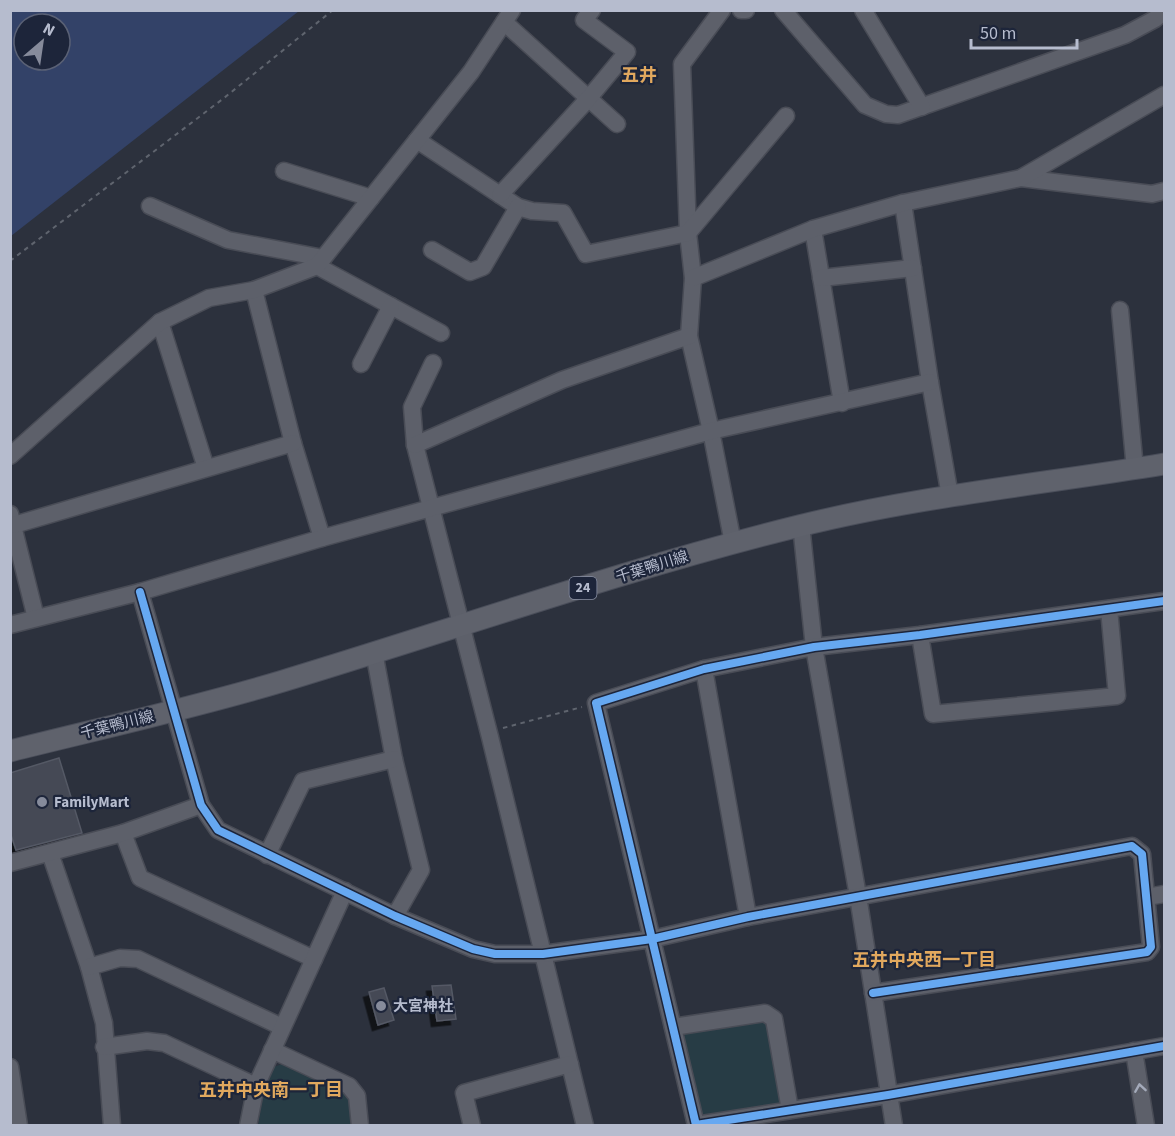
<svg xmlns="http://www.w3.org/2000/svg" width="1175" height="1136" font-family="'Source Sans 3','Noto Sans JP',sans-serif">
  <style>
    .green { fill: #273c45 }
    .water { fill: #334268; fill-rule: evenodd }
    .building { fill: #454954; stroke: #545965; stroke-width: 1.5; filter: url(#shadow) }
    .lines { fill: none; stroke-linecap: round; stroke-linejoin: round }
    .minor-casing { stroke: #494c56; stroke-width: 19 }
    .major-casing { stroke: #4a4e5a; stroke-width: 23 }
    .path { stroke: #5f646e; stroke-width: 2; stroke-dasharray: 4.5 4.5; stroke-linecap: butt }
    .minor { stroke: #5d606a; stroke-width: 16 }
    .major { stroke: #5f626c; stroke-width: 21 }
    .cycleway-casing { stroke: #1d253a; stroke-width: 11 }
    .cycleway { stroke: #66a8f1; stroke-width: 8 }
    .oneway { stroke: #a4aaba }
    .poi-dot { fill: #868b9b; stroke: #1d253a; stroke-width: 2 }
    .labels { text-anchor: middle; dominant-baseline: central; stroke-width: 4.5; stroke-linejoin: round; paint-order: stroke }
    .shield { fill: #1d253a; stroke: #888fa2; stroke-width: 1.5 }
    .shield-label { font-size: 14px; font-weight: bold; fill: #b6bcce }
    .street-label { font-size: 15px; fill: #b6bcce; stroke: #1d253a }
    .poi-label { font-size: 15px; font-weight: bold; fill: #b6bcce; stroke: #1d253a; text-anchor: start }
    .quarter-label { font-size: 18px; font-weight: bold; fill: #e1a85e; stroke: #1d253a }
  </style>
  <defs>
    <filter id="shadow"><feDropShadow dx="-5.5" dy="5.5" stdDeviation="0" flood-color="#0009"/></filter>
  </defs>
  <rect width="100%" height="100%" fill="#2c313d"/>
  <g class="green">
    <polygon points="759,1019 770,1026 782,1102 777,1107 707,1117 701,1112 683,1039 688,1029"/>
    <polygon points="282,1064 341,1091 349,1099 352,1125 258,1126 264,1090 274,1067"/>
  </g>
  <path class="water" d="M11 10H299V11L11 236ZM24 24H60V60H24Z"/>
  <g class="building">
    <polygon points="59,758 82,833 16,850 10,832 10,773"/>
    <polygon points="451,985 456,1019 437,1021 432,986"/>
    <polygon points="384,988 394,1020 378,1025 369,992"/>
  </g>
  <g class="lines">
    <defs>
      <g id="minor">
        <polyline points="722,10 682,64 688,233 693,278 689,336 711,431 733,543"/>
        <polyline points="741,10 746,10"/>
        <polyline points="783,10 865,105 886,114 898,115 1125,35 1155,19 1164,11"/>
        <polyline points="863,10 922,107"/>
        <polyline points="504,22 617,124"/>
        <polyline points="417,140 518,207 532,211 563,213 586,254 688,233 786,116"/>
        <polyline points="284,171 371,198"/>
        <polyline points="1021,178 1152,194 1164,191"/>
        <polyline points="500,195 588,99 627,52 584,20 592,10"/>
        <polyline points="903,203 930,382 950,496"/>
        <polyline points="150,206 228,240 323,258"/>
        <polyline points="813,229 842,403"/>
        <polyline points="432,250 470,272 483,267 518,207"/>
        <polyline points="317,266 441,333"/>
        <polyline points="693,278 813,229 903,203 1021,178 1164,95"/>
        <polyline points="821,278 913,268"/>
        <polyline points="254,290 293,443 322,538"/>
        <polyline points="1120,310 1135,469"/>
        <polyline points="160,322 206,468"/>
        <polyline points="433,363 412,407 415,445 490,737 585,1126"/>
        <polyline points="361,364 391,306"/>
        <polyline points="415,445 562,380 689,336"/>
        <polyline points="10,456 160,322 209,298 254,290 317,266 471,72 512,10"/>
        <polyline points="10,514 36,618"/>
        <polyline points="14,525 293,443"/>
        <polyline points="801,525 814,647 858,896 894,1126"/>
        <polyline points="140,592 201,805 218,830 395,916 473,949 495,954 543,954 652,939 748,917 1132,846 1142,854 1151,947 1147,952 873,993"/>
        <polyline points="1164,601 920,635 814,647 704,669 596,703 696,1125 888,1095 1164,1046"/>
        <polyline points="10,625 140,592 322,538 711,431 930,382"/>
        <polyline points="920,635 933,714 1117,696 1109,609"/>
        <polyline points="374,652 394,759 421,870 395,916"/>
        <polyline points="704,669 748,917"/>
        <polyline points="123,833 140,878 314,959"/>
        <polyline points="50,853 89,967 104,1023 112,1126"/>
        <polyline points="267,855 303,781 394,759"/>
        <polyline points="10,863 123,833 201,805"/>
        <polyline points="1147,897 1164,894"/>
        <polyline points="89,967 120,958 138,959 282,1027"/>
        <polyline points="673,1027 765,1013 774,1019 790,1110"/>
        <polyline points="104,1047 147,1041 164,1043 256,1086"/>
        <polyline points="272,1050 349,1086 357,1096 360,1126"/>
        <polyline points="1134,1051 1146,1126"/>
        <polyline points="10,1067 19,1126"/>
        <polyline points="248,1126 256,1086 345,891"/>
        <polyline points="472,1126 464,1093 570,1064"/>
      </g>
      <path id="major" d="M10 751C102 728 193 708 283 681 455 629 625 569 799 526 919 496 1043 484 1164 464"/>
    </defs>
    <use href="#minor" class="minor-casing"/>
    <use href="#major" class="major-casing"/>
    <g class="path">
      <polyline points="10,261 224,98 333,10"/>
      <polyline points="503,728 582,707"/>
    </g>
    <use href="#minor" class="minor"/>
    <use href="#major" class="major"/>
    <defs>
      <g id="cycleway">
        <polyline points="140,592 201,805 218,830 395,916 473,949 495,954 543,954 652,939 748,917 1132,846 1142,854 1151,947 1147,952 873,993"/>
        <polyline points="1164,601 920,635 814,647 704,669 596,703 696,1125 888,1095 1164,1046"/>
      </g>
    </defs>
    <use href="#cycleway" class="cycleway-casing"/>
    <use href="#cycleway" class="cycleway"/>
  </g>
  <defs><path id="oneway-chevron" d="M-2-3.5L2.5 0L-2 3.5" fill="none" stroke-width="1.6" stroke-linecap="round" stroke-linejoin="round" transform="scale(1.5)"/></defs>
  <use class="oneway" href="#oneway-chevron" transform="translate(1140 1088) rotate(-99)"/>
  <g class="poi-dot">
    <circle cx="42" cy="802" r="6"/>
    <circle cx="381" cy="1006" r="6"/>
  </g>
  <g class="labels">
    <rect class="shield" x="569.5" y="577" width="27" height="22" rx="4.5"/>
    <g class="shield-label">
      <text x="583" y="588">24</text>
    </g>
    <g class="street-label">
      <text transform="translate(652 567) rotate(-17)">千葉鴨川線</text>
      <text transform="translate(117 725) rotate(-14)">千葉鴨川線</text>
    </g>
    <g class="poi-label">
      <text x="54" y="802">FamilyMart</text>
      <text x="393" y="1006">大宮神社</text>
    </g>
    <g class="quarter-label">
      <text x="639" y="75">五井</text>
      <text x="924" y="960">五井中央西一丁目</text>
      <text x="271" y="1090">五井中央南一丁目</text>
    </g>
  </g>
  <rect width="1175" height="1136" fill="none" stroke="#b6bcce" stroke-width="24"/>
  <g transform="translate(42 42) rotate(29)"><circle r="28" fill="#1d253a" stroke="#5a6175" stroke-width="1.5"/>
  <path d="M0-4.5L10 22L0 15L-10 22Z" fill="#868b9b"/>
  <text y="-9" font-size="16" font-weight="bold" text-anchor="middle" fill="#b6bcce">N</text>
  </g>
  <path d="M971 39v9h106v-9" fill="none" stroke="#b6bcce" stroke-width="3"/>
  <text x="980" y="39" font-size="18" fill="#b6bcce" stroke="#1d253a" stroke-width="4.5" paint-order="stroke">50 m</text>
</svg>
